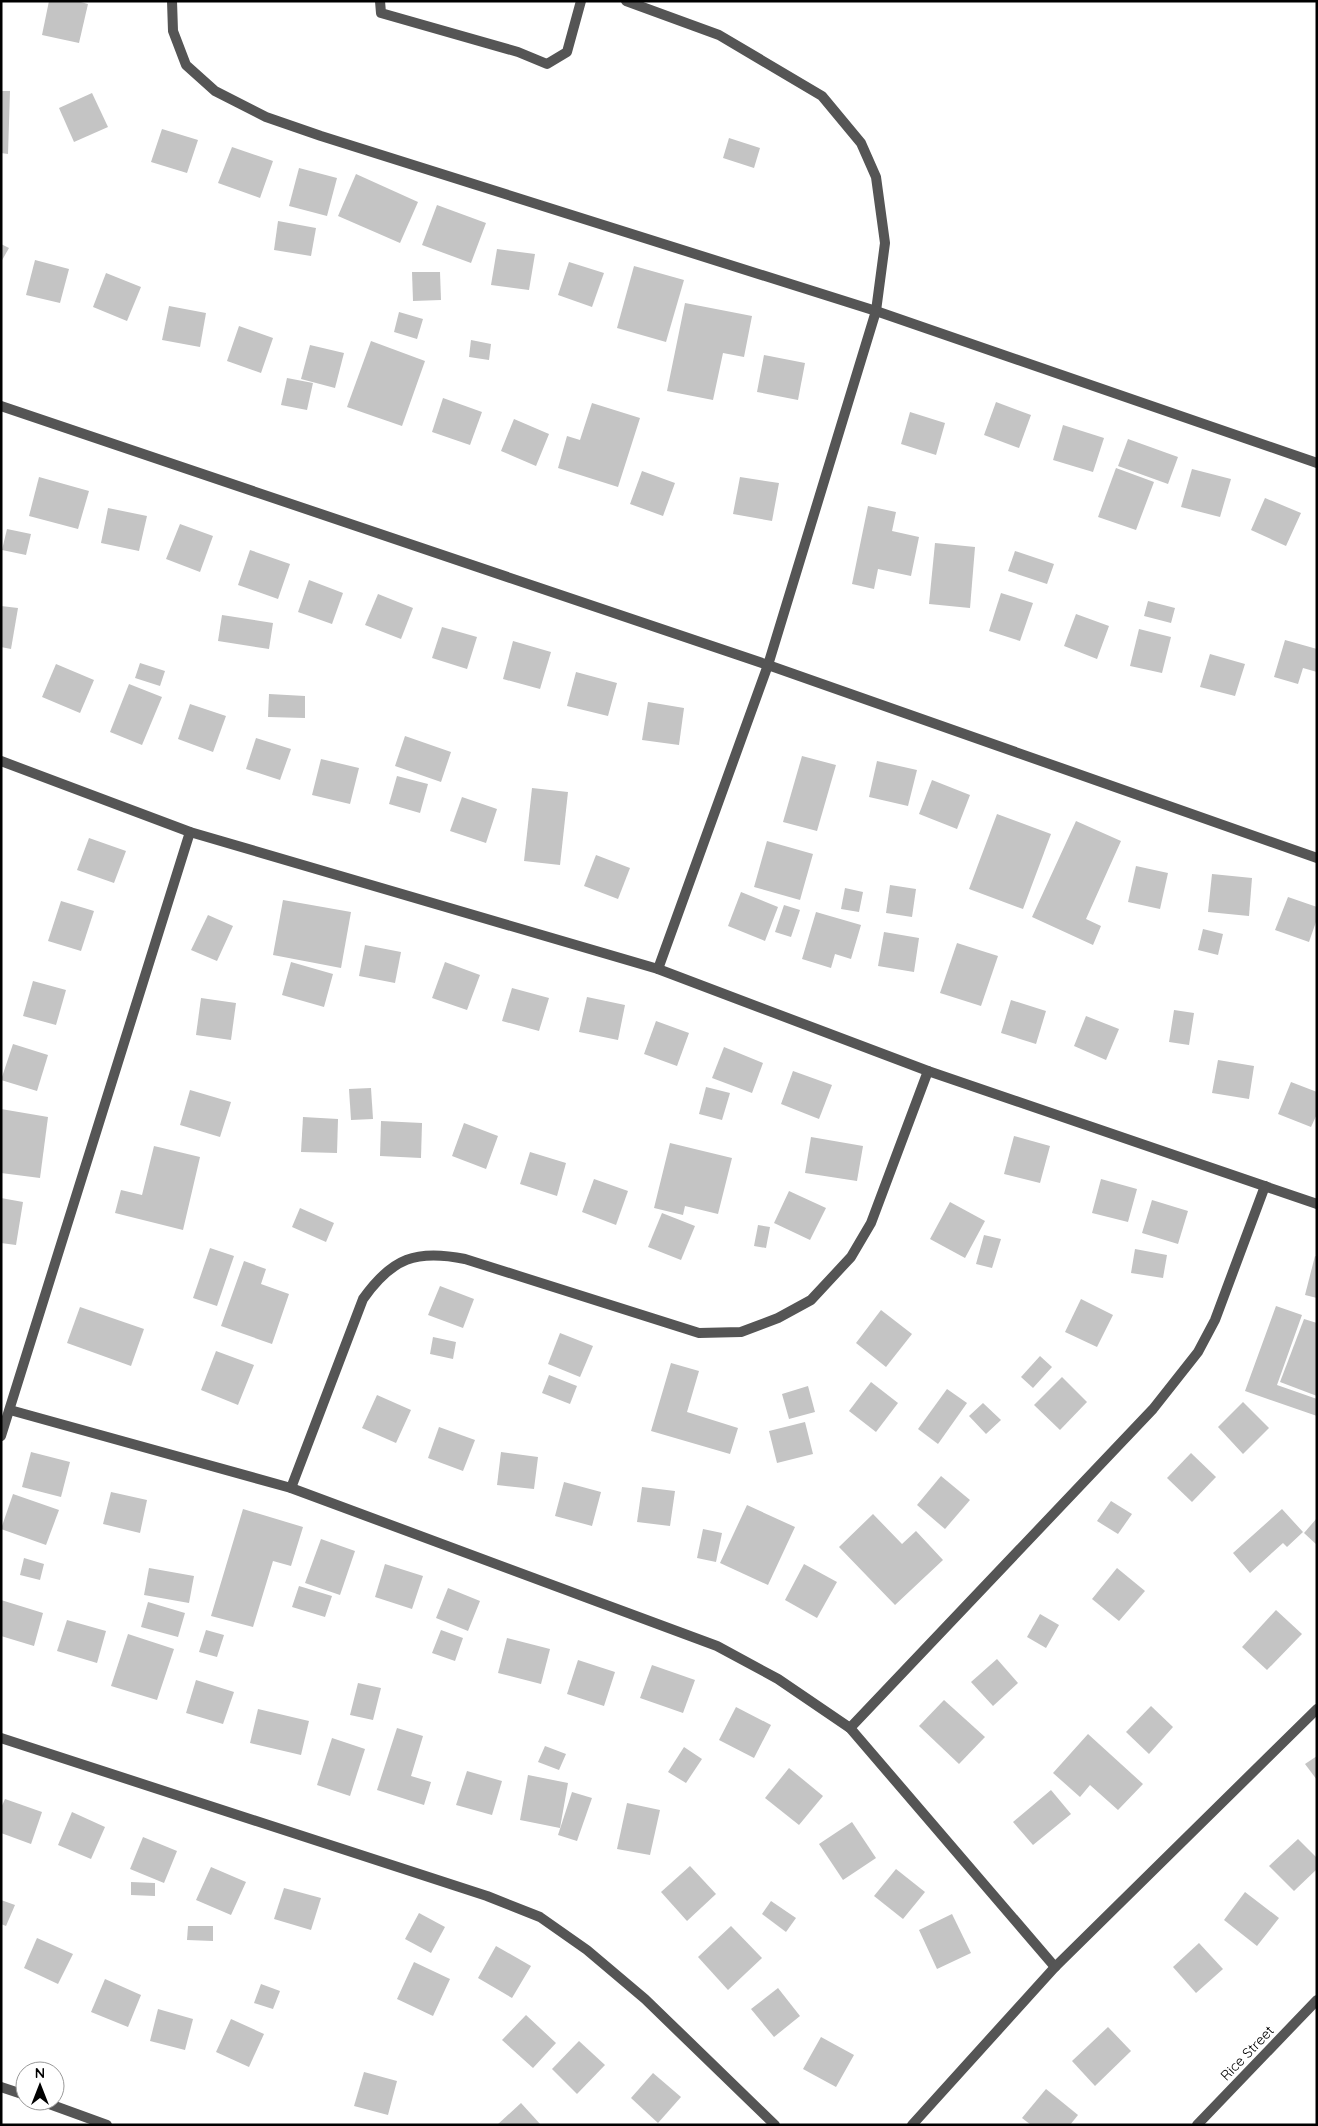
<svg xmlns="http://www.w3.org/2000/svg" width="1318" height="2126" font-family="Quicksand,sans-serif">
  <style>
    .building { fill: #c4c4c4 }
    .lines { fill: none; stroke-linecap: round; stroke-linejoin: round }
    .service { stroke: #555; stroke-width: 10 }
    .minor { stroke: #555; stroke-width: 10 }
    .tertiary { stroke: #555; stroke-width: 10 }
    .labels { text-anchor: middle; dominant-baseline: central; stroke-width: 5; stroke-linejoin: round; paint-order: stroke }
    .street-label { font-size: 14px; fill: #000; stroke: #fff }
  </style>
  <rect width="100%" height="100%" fill="#fff"/>
  <g class="building">
    <polygon points="49,1 77,1 88,4 79,43 42,35"/>
    <polygon points="1,91 10,91 8,154 1,153"/>
    <polygon points="92,93 108,127 74,142 59,108"/>
    <polygon points="162,129 198,140 187,173 151,162"/>
    <polygon points="729,138 760,148 754,168 723,158"/>
    <polygon points="232,147 273,161 260,198 218,183"/>
    <polygon points="299,168 337,178 327,216 289,206"/>
    <polygon points="356,174 418,202 400,243 338,216"/>
    <polygon points="437,205 486,223 471,263 422,245"/>
    <polygon points="278,221 316,228 311,256 274,250"/>
    <polygon points="1,244 9,248 1,262"/>
    <polygon points="497,249 535,254 529,290 491,285"/>
    <polygon points="35,260 69,269 60,303 26,295"/>
    <polygon points="569,262 604,273 592,307 558,295"/>
    <polygon points="634,266 684,280 666,342 617,328"/>
    <polygon points="412,272 440,272 441,300 413,301"/>
    <polygon points="106,273 141,287 127,321 93,307"/>
    <polygon points="685,303 752,316 744,357 723,353 713,400 667,391"/>
    <polygon points="169,306 206,313 200,347 162,340"/>
    <polygon points="399,312 423,319 417,339 394,332"/>
    <polygon points="239,326 273,338 261,373 227,361"/>
    <polygon points="471,340 491,344 489,360 469,357"/>
    <polygon points="371,341 425,361 402,426 347,407"/>
    <polygon points="310,345 344,353 335,388 301,379"/>
    <polygon points="764,355 805,363 798,400 757,392"/>
    <polygon points="287,378 313,383 307,410 281,405"/>
    <polygon points="443,398 482,412 470,445 432,432"/>
    <polygon points="996,402 1031,415 1019,448 984,435"/>
    <polygon points="592,403 640,418 618,487 558,468 567,436 580,440"/>
    <polygon points="910,412 945,423 936,455 901,444"/>
    <polygon points="514,419 549,434 536,466 501,451"/>
    <polygon points="1063,425 1104,438 1093,472 1053,460"/>
    <polygon points="1128,439 1178,457 1168,484 1118,466"/>
    <polygon points="1116,468 1154,482 1136,530 1098,517"/>
    <polygon points="1192,469 1231,479 1220,517 1181,507"/>
    <polygon points="642,471 675,483 663,516 630,504"/>
    <polygon points="39,477 89,491 78,529 29,516"/>
    <polygon points="740,477 779,483 772,521 733,514"/>
    <polygon points="1265,498 1301,513 1286,546 1251,530"/>
    <polygon points="868,506 896,512 892,531 919,537 911,576 878,569 874,589 852,584"/>
    <polygon points="108,508 147,516 139,551 101,543"/>
    <polygon points="180,524 213,536 200,572 166,559"/>
    <polygon points="7,529 31,534 26,555 2,550"/>
    <polygon points="935,543 975,547 970,608 929,604"/>
    <polygon points="250,550 290,564 278,599 238,585"/>
    <polygon points="1015,551 1054,564 1047,584 1008,571"/>
    <polygon points="309,580 343,593 332,624 298,612"/>
    <polygon points="1001,593 1033,603 1020,641 989,631"/>
    <polygon points="378,594 413,608 401,639 365,625"/>
    <polygon points="1148,601 1175,608 1171,623 1144,616"/>
    <polygon points="1,606 18,608 11,649 1,647"/>
    <polygon points="1076,614 1109,626 1097,659 1064,646"/>
    <polygon points="222,615 273,623 269,649 218,641"/>
    <polygon points="442,627 477,637 467,669 432,658"/>
    <polygon points="1139,629 1171,637 1162,673 1130,666"/>
    <polygon points="1285,640 1317,649 1317,672 1303,668 1298,684 1274,677"/>
    <polygon points="513,641 551,652 540,689 503,679"/>
    <polygon points="1210,654 1245,664 1235,696 1200,687"/>
    <polygon points="140,663 165,671 160,686 135,678"/>
    <polygon points="56,664 94,680 80,713 42,697"/>
    <polygon points="576,672 617,683 608,716 567,706"/>
    <polygon points="129,684 162,697 142,745 110,732"/>
    <polygon points="269,694 305,696 305,718 268,717"/>
    <polygon points="648,702 684,708 679,745 642,740"/>
    <polygon points="190,704 226,716 213,752 178,739"/>
    <polygon points="405,736 451,752 441,782 395,766"/>
    <polygon points="256,738 291,749 280,780 246,769"/>
    <polygon points="802,756 836,765 817,831 783,822"/>
    <polygon points="321,759 359,768 350,804 312,795"/>
    <polygon points="877,761 917,770 908,806 869,797"/>
    <polygon points="397,776 428,784 420,813 389,804"/>
    <polygon points="932,780 970,795 957,829 919,814"/>
    <polygon points="532,788 568,792 560,865 524,861"/>
    <polygon points="462,797 497,809 486,843 450,831"/>
    <polygon points="997,814 1051,834 1023,909 969,889"/>
    <polygon points="1076,821 1121,841 1086,919 1101,926 1093,945 1032,917"/>
    <polygon points="89,838 126,851 114,883 77,870"/>
    <polygon points="767,841 813,854 800,900 754,887"/>
    <polygon points="596,855 630,868 618,899 584,886"/>
    <polygon points="1136,866 1168,873 1160,909 1128,902"/>
    <polygon points="1212,874 1252,878 1249,916 1208,912"/>
    <polygon points="890,885 916,889 912,917 886,913"/>
    <polygon points="845,888 863,892 859,912 841,909"/>
    <polygon points="741,892 778,907 765,941 728,926"/>
    <polygon points="1288,897 1317,907 1317,919 1309,942 1275,930"/>
    <polygon points="283,900 351,912 341,968 273,955"/>
    <polygon points="61,901 94,911 81,951 48,941"/>
    <polygon points="784,905 800,910 791,937 775,932"/>
    <polygon points="816,912 861,925 851,959 835,954 831,968 802,959"/>
    <polygon points="208,915 233,926 217,961 191,950"/>
    <polygon points="1203,929 1223,934 1218,955 1198,950"/>
    <polygon points="884,932 919,938 914,972 878,966"/>
    <polygon points="957,943 998,956 981,1006 940,993"/>
    <polygon points="365,945 401,952 395,983 359,976"/>
    <polygon points="291,962 333,974 324,1007 282,995"/>
    <polygon points="445,962 480,975 467,1010 432,998"/>
    <polygon points="33,981 66,990 56,1025 23,1016"/>
    <polygon points="512,988 549,998 539,1031 502,1021"/>
    <polygon points="587,997 625,1005 618,1040 579,1032"/>
    <polygon points="201,998 236,1003 231,1040 196,1035"/>
    <polygon points="1011,1000 1046,1011 1036,1044 1001,1033"/>
    <polygon points="1174,1010 1194,1013 1189,1045 1169,1042"/>
    <polygon points="1086,1016 1119,1029 1106,1060 1074,1046"/>
    <polygon points="656,1021 689,1033 677,1066 644,1054"/>
    <polygon points="13,1044 48,1055 37,1091 1,1080"/>
    <polygon points="724,1047 763,1063 752,1093 712,1078"/>
    <polygon points="1218,1060 1254,1066 1249,1099 1212,1093"/>
    <polygon points="793,1071 832,1085 819,1119 781,1104"/>
    <polygon points="1291,1082 1317,1092 1317,1114 1311,1127 1278,1114"/>
    <polygon points="706,1087 730,1093 722,1120 699,1114"/>
    <polygon points="371,1088 373,1119 351,1120 349,1089"/>
    <polygon points="190,1090 231,1102 220,1137 180,1125"/>
    <polygon points="1,1109 48,1117 40,1178 1,1173"/>
    <polygon points="303,1117 338,1119 337,1153 301,1152"/>
    <polygon points="381,1121 422,1123 421,1158 380,1156"/>
    <polygon points="464,1123 498,1136 486,1169 452,1156"/>
    <polygon points="1014,1136 1050,1146 1040,1183 1004,1174"/>
    <polygon points="811,1137 863,1146 857,1181 805,1173"/>
    <polygon points="670,1143 732,1158 718,1214 685,1206 683,1215 654,1208"/>
    <polygon points="154,1146 200,1157 183,1230 115,1213 121,1190 142,1195"/>
    <polygon points="530,1152 566,1163 557,1196 520,1184"/>
    <polygon points="594,1179 628,1191 616,1225 582,1212"/>
    <polygon points="1101,1179 1137,1189 1128,1222 1092,1213"/>
    <polygon points="789,1191 826,1208 810,1240 774,1223"/>
    <polygon points="1,1198 23,1202 16,1245 1,1243"/>
    <polygon points="1152,1200 1188,1211 1178,1244 1142,1233"/>
    <polygon points="950,1202 985,1221 965,1258 930,1239"/>
    <polygon points="300,1208 334,1223 326,1242 292,1227"/>
    <polygon points="662,1213 695,1226 681,1260 648,1247"/>
    <polygon points="758,1225 770,1227 766,1248 754,1246"/>
    <polygon points="984,1235 1001,1239 992,1268 976,1264"/>
    <polygon points="210,1248 234,1256 217,1306 193,1298"/>
    <polygon points="1135,1249 1167,1255 1163,1278 1131,1273"/>
    <polygon points="1315,1256 1317,1257 1317,1298 1305,1295"/>
    <polygon points="244,1261 266,1269 261,1284 289,1294 272,1344 221,1326"/>
    <polygon points="440,1286 474,1299 463,1328 428,1315"/>
    <polygon points="1081,1299 1113,1315 1097,1347 1065,1332"/>
    <polygon points="1276,1306 1302,1315 1277,1385 1317,1399 1317,1416 1245,1391"/>
    <polygon points="80,1307 144,1329 131,1366 67,1343"/>
    <polygon points="881,1310 912,1334 886,1367 856,1343"/>
    <polygon points="1304,1319 1317,1323 1317,1396 1280,1382"/>
    <polygon points="560,1333 593,1346 580,1377 548,1364"/>
    <polygon points="433,1337 456,1342 453,1359 430,1354"/>
    <polygon points="216,1351 254,1365 238,1405 201,1390"/>
    <polygon points="1040,1356 1052,1367 1033,1388 1021,1377"/>
    <polygon points="671,1363 699,1371 687,1412 738,1428 730,1454 651,1431"/>
    <polygon points="549,1375 577,1386 570,1404 542,1393"/>
    <polygon points="1062,1377 1087,1402 1060,1430 1034,1405"/>
    <polygon points="871,1382 898,1403 876,1432 849,1411"/>
    <polygon points="808,1386 815,1412 789,1419 782,1394"/>
    <polygon points="947,1389 967,1403 938,1444 918,1429"/>
    <polygon points="377,1395 411,1410 396,1443 362,1428"/>
    <polygon points="1243,1402 1269,1428 1243,1454 1218,1427"/>
    <polygon points="983,1403 1001,1420 986,1434 969,1416"/>
    <polygon points="805,1422 813,1454 777,1463 769,1431"/>
    <polygon points="439,1427 475,1440 463,1471 428,1458"/>
    <polygon points="31,1452 70,1462 61,1497 22,1487"/>
    <polygon points="501,1452 538,1457 534,1489 497,1485"/>
    <polygon points="1191,1453 1216,1477 1192,1502 1167,1478"/>
    <polygon points="941,1476 970,1500 945,1529 917,1505"/>
    <polygon points="564,1482 601,1492 592,1526 555,1516"/>
    <polygon points="642,1487 675,1491 670,1526 637,1522"/>
    <polygon points="111,1492 147,1500 140,1533 103,1524"/>
    <polygon points="13,1494 59,1510 46,1545 1,1529"/>
    <polygon points="1111,1501 1132,1514 1118,1534 1097,1521"/>
    <polygon points="747,1505 795,1527 768,1585 720,1563"/>
    <polygon points="243,1509 303,1527 291,1566 273,1561 253,1627 211,1616"/>
    <polygon points="1282,1509 1303,1532 1287,1547 1283,1543 1250,1573 1233,1553"/>
    <polygon points="873,1514 902,1544 916,1531 943,1560 895,1605 839,1547"/>
    <polygon points="1317,1518 1317,1545 1304,1533"/>
    <polygon points="703,1529 722,1533 716,1562 697,1558"/>
    <polygon points="321,1539 355,1551 340,1595 305,1583"/>
    <polygon points="24,1558 44,1564 40,1580 20,1575"/>
    <polygon points="385,1564 423,1576 412,1609 375,1597"/>
    <polygon points="804,1564 837,1582 817,1618 785,1600"/>
    <polygon points="149,1568 194,1576 189,1603 144,1595"/>
    <polygon points="1117,1568 1145,1591 1119,1621 1092,1599"/>
    <polygon points="299,1586 332,1596 325,1617 292,1607"/>
    <polygon points="448,1588 480,1601 468,1631 436,1618"/>
    <polygon points="1,1600 43,1613 34,1646 1,1636"/>
    <polygon points="148,1602 185,1613 178,1637 141,1627"/>
    <polygon points="1276,1610 1302,1634 1267,1670 1242,1647"/>
    <polygon points="1040,1614 1059,1625 1046,1648 1027,1637"/>
    <polygon points="67,1620 106,1631 97,1663 57,1651"/>
    <polygon points="206,1630 224,1635 217,1657 199,1652"/>
    <polygon points="441,1630 463,1638 455,1661 432,1653"/>
    <polygon points="128,1634 174,1649 157,1700 111,1686"/>
    <polygon points="507,1638 550,1649 541,1684 498,1673"/>
    <polygon points="997,1659 1018,1683 993,1706 971,1682"/>
    <polygon points="578,1660 615,1672 604,1706 567,1694"/>
    <polygon points="652,1665 695,1680 683,1713 640,1698"/>
    <polygon points="196,1680 234,1692 223,1724 186,1713"/>
    <polygon points="358,1683 381,1688 373,1720 350,1715"/>
    <polygon points="944,1700 985,1737 959,1764 919,1726"/>
    <polygon points="1151,1706 1173,1727 1149,1754 1126,1732"/>
    <polygon points="736,1707 771,1725 754,1758 719,1740"/>
    <polygon points="258,1709 309,1721 301,1755 250,1743"/>
    <polygon points="397,1728 423,1736 411,1776 431,1782 424,1805 377,1790"/>
    <polygon points="1088,1734 1143,1784 1118,1810 1090,1785 1080,1797 1053,1773"/>
    <polygon points="332,1738 365,1749 350,1796 317,1785"/>
    <polygon points="545,1746 566,1754 559,1770 538,1762"/>
    <polygon points="684,1747 702,1759 686,1783 668,1772"/>
    <polygon points="1317,1756 1317,1780 1305,1764"/>
    <polygon points="789,1768 823,1796 799,1825 765,1798"/>
    <polygon points="467,1771 502,1781 492,1815 456,1805"/>
    <polygon points="528,1775 568,1783 560,1828 520,1820"/>
    <polygon points="1051,1790 1071,1814 1033,1845 1013,1822"/>
    <polygon points="572,1792 592,1798 577,1841 558,1835"/>
    <polygon points="5,1799 42,1812 31,1844 1,1833 1,1808"/>
    <polygon points="627,1803 660,1810 650,1855 617,1849"/>
    <polygon points="72,1812 105,1827 91,1859 58,1845"/>
    <polygon points="852,1822 876,1858 843,1880 819,1844"/>
    <polygon points="143,1837 177,1851 164,1883 130,1869"/>
    <polygon points="1298,1839 1317,1858 1317,1869 1294,1891 1269,1866"/>
    <polygon points="690,1866 716,1894 687,1921 661,1892"/>
    <polygon points="211,1867 246,1882 231,1915 196,1900"/>
    <polygon points="896,1869 925,1892 903,1919 874,1896"/>
    <polygon points="131,1882 155,1883 155,1896 131,1895"/>
    <polygon points="284,1888 321,1898 311,1930 274,1919"/>
    <polygon points="1245,1892 1279,1918 1257,1946 1224,1920"/>
    <polygon points="1,1900 15,1905 6,1926 1,1924"/>
    <polygon points="771,1901 796,1918 786,1932 762,1914"/>
    <polygon points="419,1913 445,1927 431,1953 405,1939"/>
    <polygon points="952,1914 971,1953 937,1969 919,1930"/>
    <polygon points="188,1926 213,1926 213,1941 187,1940"/>
    <polygon points="731,1926 762,1958 728,1990 698,1957"/>
    <polygon points="37,1938 73,1954 58,1984 24,1968"/>
    <polygon points="1199,1943 1223,1969 1196,1993 1173,1967"/>
    <polygon points="496,1946 531,1966 512,1998 478,1978"/>
    <polygon points="414,1962 450,1979 433,2016 397,1999"/>
    <polygon points="105,1979 141,1995 128,2027 91,2012"/>
    <polygon points="261,1984 280,1991 273,2009 254,2003"/>
    <polygon points="778,1988 800,2016 774,2037 751,2009"/>
    <polygon points="158,2009 193,2019 185,2050 150,2041"/>
    <polygon points="526,2015 556,2043 533,2068 502,2040"/>
    <polygon points="231,2019 264,2034 249,2067 216,2052"/>
    <polygon points="1108,2027 1131,2051 1095,2086 1072,2061"/>
    <polygon points="821,2037 854,2055 836,2087 803,2069"/>
    <polygon points="579,2041 605,2065 577,2094 552,2069"/>
    <polygon points="364,2072 397,2081 388,2115 354,2106"/>
    <polygon points="653,2073 681,2097 658,2123 631,2098"/>
    <polygon points="1046,2089 1078,2115 1070,2125 1031,2125 1022,2118"/>
    <polygon points="521,2103 541,2125 497,2125"/>
  </g>
  <g class="lines">
    <g class="service">
      <polyline points="380,1 381,13 518,52 547,64 567,52 581,1"/>
      <polyline points="626,1 719,35 822,96 861,143 876,177 885,243 876,311"/>
    </g>
    <g class="minor">
      <polyline points="172,1 173,31 186,65 215,91 266,117 321,136 876,311 1317,463"/>
      <polyline points="1,406 768,665 1317,858"/>
      <polyline points="1,761 190,832 658,969 928,1071 1317,1204"/>
      <polyline points="658,969 768,665 876,311"/>
      <polyline points="10,1410 291,1488 717,1646 778,1679 850,1728 1055,1967"/>
      <polyline points="1,1436 190,832"/>
      <path d="M291 1488 363 1299C392 1258 416 1249 465 1259L699 1333 741 1332 778 1318 811 1300 851 1257 871 1223 928 1071"/>
      <polyline points="850,1728 1153,1409 1198,1352 1215,1320 1265,1186"/>
      <polyline points="1,1738 487,1896 540,1917 587,1950 645,1999 775,2125"/>
      <polyline points="1,2087 25,2095"/>
      <polyline points="41,2101 107,2125"/>
      <polyline points="912,2125 1055,1967 1317,1709"/>
    </g>
    <polyline class="tertiary" points="1197,2125 1317,2000"/>
  </g>
  <g class="labels">
    <g class="street-label">
      <text transform="translate(1247 2053) rotate(-46)">Rice Street</text>
    </g>
  </g>
  <rect width="1318" height="2126" fill="none" stroke="#000000" stroke-width="5"/>
  <g transform="translate(40 2086)"><circle r="24" fill="#ffffff" stroke="#999999"/>
  <path d="M0-4L9 19L0 12L-9 19Z" fill="#000000"/>
  <text y="-8" font-size="14" font-weight="bold" text-anchor="middle" fill="#000000">N</text>
  </g>
</svg>
